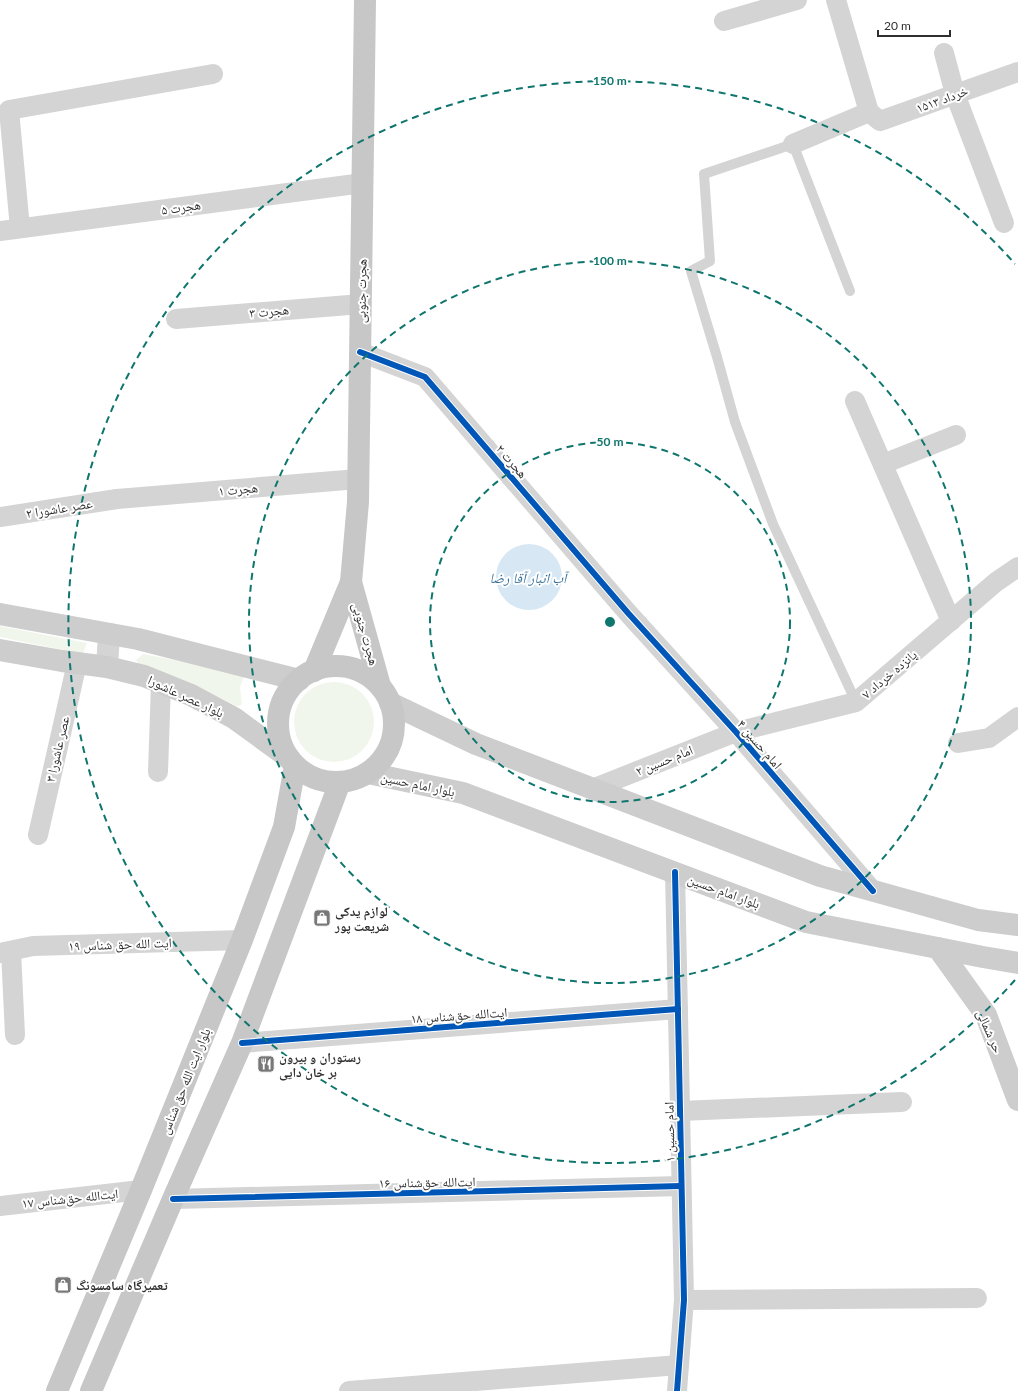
<svg xmlns="http://www.w3.org/2000/svg" width="1018" height="1391" font-family="Lato,'Noto Naskh Arabic',sans-serif">
  <style>
    .green { fill: #f1f6ec }
    .water { fill: #d7e8f4 }
    .lines { fill: none; stroke-linecap: round; stroke-linejoin: round }
    .service { stroke: #d4d4d4; stroke-width: 10 }
    .minor { stroke: #d4d4d4; stroke-width: 20 }
    .tertiary { stroke: #d4d4d4; stroke-width: 22 }
    .secondary { stroke: #cdcdcd; stroke-width: 22 }
    .primary { stroke: #c7c7c7; stroke-width: 22 }
    .cycleway-casing { stroke: #fff; stroke-width: 8 }
    .cycleway { stroke: #0057b8; stroke-width: 6 }
    .ring { fill: none; stroke: #0f766e; stroke-width: 2; stroke-dasharray: 7 5 }
    .labels { text-anchor: middle; dominant-baseline: central; stroke-width: 4; stroke-linejoin: round; paint-order: stroke }
    .street-label { font-size: 13px; fill: #2f2f2f; stroke: #fff }
    .poi-label { font-size: 13px; font-weight: bold; fill: #2f2f2f; stroke: #fff; text-anchor: start }
    .water-label { font-size: 14px; font-style: italic; fill: #356f9a; stroke: #fff }
    .centre { fill: #0f766e; stroke: #fff; stroke-width: 2 }
    .ring-label { font-size: 12px; text-anchor: middle; font-weight: bold; fill: #0f766e; stroke: #fff; stroke-width: 4; stroke-linejoin: round; paint-order: stroke }
  </style>
  <rect width="100%" height="100%" fill="#fff"/>
  <g class="green">
    <polygon points="0,626 87,643 83,654 0,637"/>
    <polygon points="143,654 213,667 244,676 240,687 242,704 239,706 236,706 209,692 141,667 136,660"/>
    <circle cx="334" cy="722" r="40"/>
  </g>
  <circle class="water" cx="529" cy="577" r="33"/>
  <g class="lines">
    <polyline class="service" points="850,291 793,144 704,174 710,261 691,271 717,357 735,422 773,524 856,702"/>
    <g class="minor">
      <polyline points="724,21 797,0"/>
      <polyline points="944,53 955,94 1004,223"/>
      <polyline points="869,112 880,121 1018,72"/>
      <polyline points="793,144 869,112 836,0"/>
      <polyline points="20,228 9,110 213,74"/>
      <polyline points="0,231 363,183"/>
      <polyline points="176,319 361,304"/>
      <polyline points="360,352 425,377 628,613 736,732 873,891"/>
      <polyline points="855,401 951,621"/>
      <polyline points="883,464 956,435"/>
      <polyline points="0,517 117,499 358,479"/>
      <polyline points="958,743 989,738 1018,717"/>
      <polyline points="158,772 161,683"/>
      <polyline points="592,789 736,732 856,702 996,582 1018,567"/>
      <polyline points="38,835 77,663"/>
      <polyline points="675,872 684,1300 677,1391"/>
      <polyline points="11,951 15,1035"/>
      <polyline points="0,953 33,946 242,940"/>
      <polyline points="242,1043 678,1009"/>
      <polyline points="680,1111 902,1102"/>
      <polyline points="173,1199 681,1186"/>
      <polyline points="0,1206 141,1190"/>
      <polyline points="684,1300 977,1298"/>
      <polyline points="349,1391 679,1365"/>
    </g>
    <polyline class="tertiary" points="107,667 109,634"/>
    <g class="secondary">
      <polyline points="0,614 138,639 299,680"/>
      <polyline points="0,650 62,661 107,667 144,676 191,695 234,718 289,758"/>
      <polyline points="390,703 476,744 820,876 978,920 1018,925"/>
      <polyline points="368,773 463,793 806,922 983,957 1018,963"/>
      <polyline points="938,948 986,1015 1018,1100"/>
    </g>
    <g class="primary">
      <polyline points="351,582 358,502 365,0"/>
      <circle cx="336" cy="724" r="58"/>
      <polyline points="314,671 351,582 380,686"/>
      <polyline points="57,1391 141,1190 242,940 284,827 295,766"/>
      <polyline points="91,1391 173,1199 242,1043 340,782"/>
    </g>
    <defs>
      <g id="cycleway">
        <polyline points="360,352 425,377 628,613 736,732 873,891"/>
        <polyline points="675,872 684,1300 677,1391"/>
        <polyline points="242,1043 678,1009"/>
        <polyline points="173,1199 681,1186"/>
      </g>
    </defs>
    <use href="#cycleway" class="cycleway-casing"/>
    <use href="#cycleway" class="cycleway"/>
  </g>
  <g class="ring">
    <circle cx="610" cy="622" r="180"/>
    <circle cx="610" cy="622" r="361"/>
    <path d="M1015 980A541 541 0 1 1 1015 264"/>
  </g>
  <defs>
    <symbol id="shop-square" viewBox="-11 -11 22 22"><rect x="-9" y="-9" width="18" height="18" rx="4" fill="#787878" stroke="#fff"/><path d="M-5-2.5h2.3a2.7 3.5 0 0 1 5.4 0H5L5.5 6h-11ZM-1.5-2.5h3a1.5 2.3 0 0 0-3 0Z" fill="#fff"/></symbol>
    <symbol id="restaurant-square" viewBox="-11 -11 22 22"><rect x="-9" y="-9" width="18" height="18" rx="4" fill="#787878" stroke="#fff"/><path d="M-5-6h1v4h1v-4h1v4h1v-4h1v5L-1.5 .5V6h-2V.5L-5-1ZM5-6V6H3V1.5H1.5Q1.5-4 5-6Z" fill="#fff"/></symbol>
  </defs>
  <g fill-rule="evenodd">
    <use href="#shop-square" x="312" y="908" width="20" height="20"/>
    <use href="#restaurant-square" x="256" y="1054" width="20" height="20"/>
    <use href="#shop-square" x="53" y="1275" width="20" height="20"/>
  </g>
  <g class="labels">
    <g class="street-label">
      <text transform="translate(942 99) rotate(-20)">۱۵خرداد ۱۳</text>
      <text transform="translate(181 207) rotate(-8)">هجرت ۵</text>
      <text transform="translate(361 291) rotate(-89)">هجرت جنوبی</text>
      <text transform="translate(269 311) rotate(-5)">هجرت ۳</text>
      <text transform="translate(512 461) rotate(49)">هجرت ۲</text>
      <text transform="translate(238 489) rotate(-5)">هجرت ۱</text>
      <text transform="translate(59 508) rotate(-9)">عصر عاشورا ۲</text>
      <text transform="translate(366 634) rotate(74)">هجرت جنوبی</text>
      <text transform="translate(889 674) rotate(-40)">پانزده خرداد ۷</text>
      <text transform="translate(186 696) rotate(25)">بلوار عصر عاشورا</text>
      <text transform="translate(760 744) rotate(49)">امام حسین ۴</text>
      <text transform="translate(57 749) rotate(-77)">عصر عاشورا ۳</text>
      <text transform="translate(664 760) rotate(-22)">امام حسین ۲</text>
      <text transform="translate(418 784) rotate(12)">بلوار امام حسین</text>
      <text transform="translate(724 891) rotate(20)">بلوار امام حسین</text>
      <text transform="translate(120 944) rotate(-2)">ایت الله حق شناس ۱۹</text>
      <text transform="translate(459 1015) rotate(-4)">ایت‌الله حق‌شناس ۱۸</text>
      <text transform="translate(990 1031) rotate(66)">حر شمالی</text>
      <text transform="translate(185 1081) rotate(-68)">بلوار ایت الله حق شناس</text>
      <text transform="translate(669 1132) rotate(-91)">امام حسین ۱</text>
      <text transform="translate(427 1182) rotate(-1)">ایت‌الله حق‌شناس ۱۶</text>
      <text transform="translate(70 1198) rotate(-6)">ایت‌الله حق‌شناس ۱۷</text>
    </g>
    <g class="poi-label">
      <text x="335" y="911">لوازم یدکی<tspan x="335" dy="15">شریعت پور</tspan></text>
      <text x="279" y="1057">رستوران و بیرون<tspan x="279" dy="15">بر خان دایی</tspan></text>
      <text x="76" y="1285">تعمیرگاه سامسونگ</text>
    </g>
    <g class="water-label">
      <text x="528" y="577">آب انبار آقا رضا</text>
    </g>
  </g>
  <circle cx="610" cy="622" r="6" class="centre"/>
  <g class="ring-label">
    <text x="610" y="85">150 m</text>
    <text x="610" y="265">100 m</text>
    <text x="610" y="446">50 m</text>
  </g>
  <path d="M878 30v6h72v-6" fill="none" stroke="#2f2f2f" stroke-width="2"/>
  <text x="884" y="30" font-size="12" fill="#2f2f2f" stroke="#ffffff" stroke-width="3" paint-order="stroke">20 m</text>
</svg>
